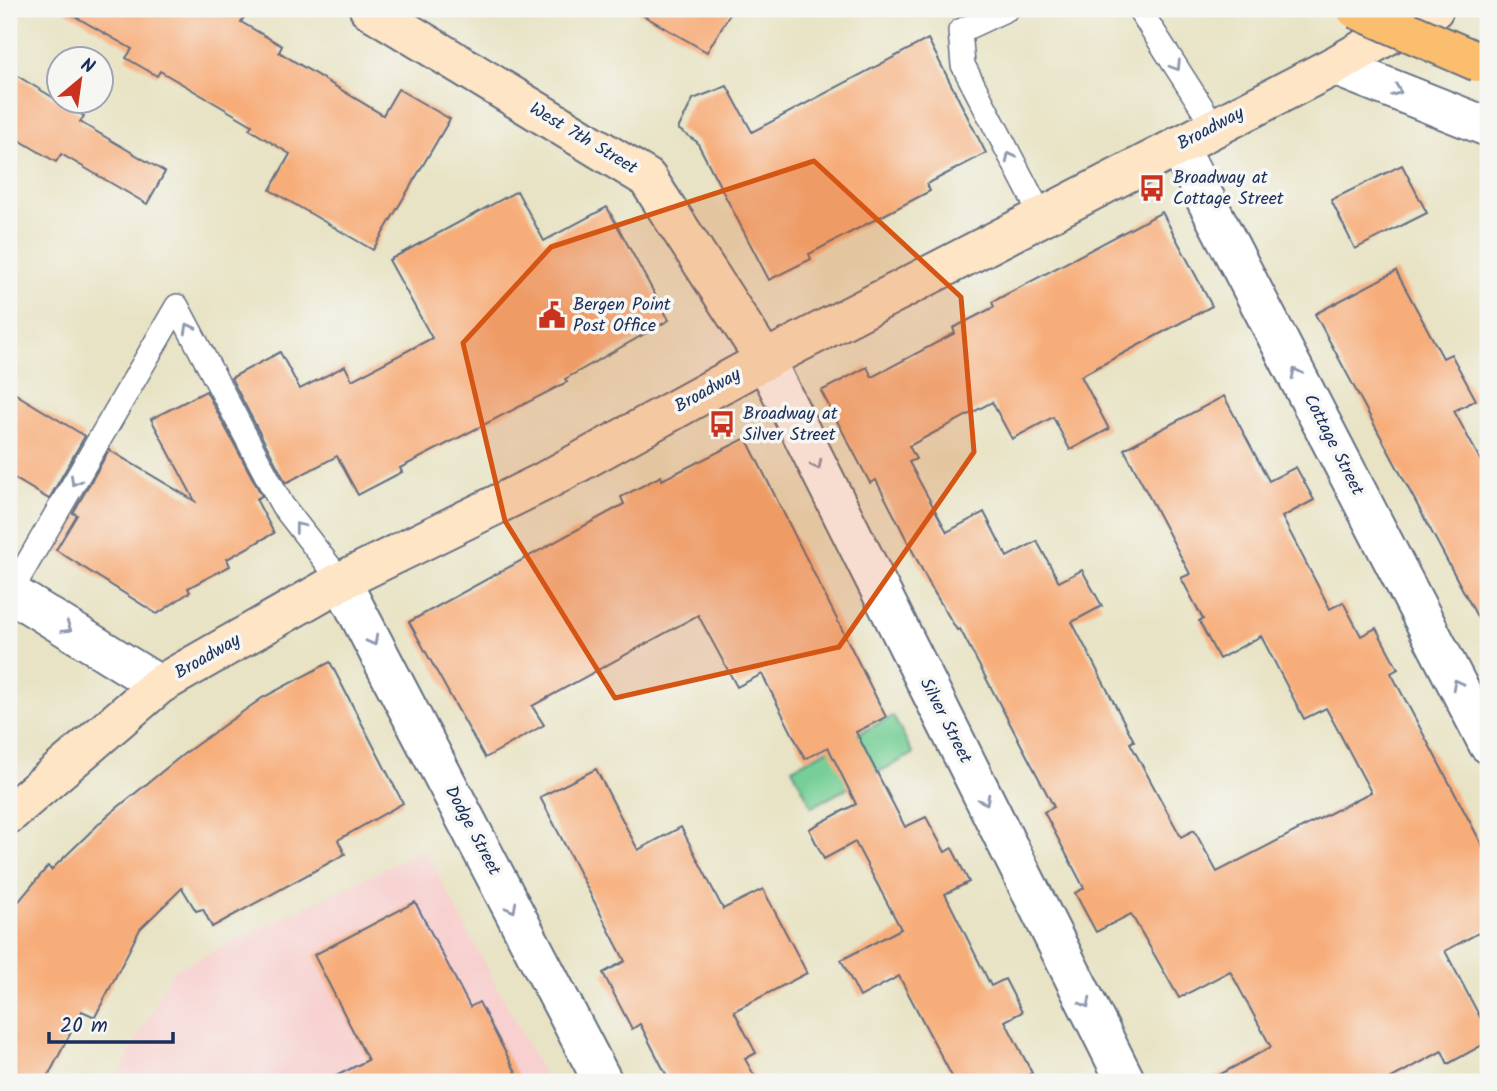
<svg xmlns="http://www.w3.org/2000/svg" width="1497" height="1091" font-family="Kalam,sans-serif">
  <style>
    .built { fill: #f7d0cf }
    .green { fill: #76cf96; stroke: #487f7a; stroke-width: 2 }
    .building { fill: #f7ad7a }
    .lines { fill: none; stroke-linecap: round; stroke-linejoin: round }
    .lane-casing { stroke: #636e82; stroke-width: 26 }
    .street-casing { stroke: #636e82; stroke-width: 42 }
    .secondary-casing { stroke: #636e82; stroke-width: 42 }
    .lane { stroke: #fff; stroke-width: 23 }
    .street { stroke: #fff; stroke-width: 38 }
    .secondary { stroke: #fde5c5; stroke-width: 38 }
    .highway-bridge-casing { stroke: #636e82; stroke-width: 42; stroke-linecap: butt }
    .highway-bridge { stroke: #fbbd6e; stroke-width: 38 }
    .oneway { stroke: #8d97ae }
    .marked { fill: #d45514; fill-opacity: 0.2; stroke: #d45514; stroke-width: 5; stroke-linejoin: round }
    .labels { text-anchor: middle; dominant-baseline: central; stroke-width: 7; stroke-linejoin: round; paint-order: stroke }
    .street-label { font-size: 18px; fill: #1b2f5e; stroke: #f6f6f2 }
    .poi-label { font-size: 18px; fill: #1b2f5e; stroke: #f6f6f2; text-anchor: start }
  </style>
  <rect width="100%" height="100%" fill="#f6f6f2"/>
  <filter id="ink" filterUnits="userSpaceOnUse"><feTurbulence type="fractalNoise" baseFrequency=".0143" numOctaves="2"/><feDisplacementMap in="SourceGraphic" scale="14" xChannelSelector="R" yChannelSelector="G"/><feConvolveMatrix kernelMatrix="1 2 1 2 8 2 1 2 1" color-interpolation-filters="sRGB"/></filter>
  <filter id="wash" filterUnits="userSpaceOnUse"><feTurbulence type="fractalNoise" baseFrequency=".00686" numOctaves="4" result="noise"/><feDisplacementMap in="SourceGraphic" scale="28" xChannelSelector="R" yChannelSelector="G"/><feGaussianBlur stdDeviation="1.57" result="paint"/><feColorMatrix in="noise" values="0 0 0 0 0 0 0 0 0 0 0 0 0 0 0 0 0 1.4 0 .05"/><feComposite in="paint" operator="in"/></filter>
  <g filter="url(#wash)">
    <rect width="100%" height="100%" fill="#e8e3c4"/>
    <polygon class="built" points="425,849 547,1082 115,1082 172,971"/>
    <polygon class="green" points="893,716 913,754 812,807 792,768"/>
    <g id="blocks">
      <g class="building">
        <polygon points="62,9 249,9 241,22 282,46 279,52 383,115 398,89 450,119 373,250 270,190 290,154 249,129 252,125 160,71 157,76 126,58 132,49"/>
        <polygon points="632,9 733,9 707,52"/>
        <polygon points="928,39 986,153 927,184 930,191 809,254 811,259 769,280 697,142 678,129 693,99 727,86 752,132"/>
        <polygon points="9,71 84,116 80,122 165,172 147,204 61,154 56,162 9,134"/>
        <polygon points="1402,165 1427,213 1355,249 1331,200"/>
        <polygon points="517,191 544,241 607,207 669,320 565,379 567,382 400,468 402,472 358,495 337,456 286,483 231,378 280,352 300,389 345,366 352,380 432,338 389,260"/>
        <polygon points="1162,212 1212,306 1081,376 1109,429 1070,450 1053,417 1012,439 992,402 909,446 916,459 909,462 947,532 984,512 1007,557 1037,541 1059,582 1082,570 1102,606 1072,622 1134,741 1130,743 1181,837 1194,830 1217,872 1371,792 1326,708 1304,719 1261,636 1219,659 1199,621 1203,619 1181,578 1190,574 1124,449 1224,396 1269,481 1296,467 1314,500 1282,517 1330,609 1343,602 1361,636 1376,628 1398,669 1391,673 1488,856 1488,928 1445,951 1488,1032 1488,1042 1448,1064 1442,1051 1384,1082 1206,1082 1271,1047 1230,971 1179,998 1131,914 1096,932 1075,893 1084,888 1044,812 1054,807 960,629 957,630 931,587 876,480 870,483 821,391 867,367 872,377 955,333 953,328 994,307 992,302"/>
        <polygon points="1396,271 1443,358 1451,354 1476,400 1454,411 1488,474 1488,637 1315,314"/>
        <polygon points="9,390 85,436 49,499 9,475"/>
        <polygon points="206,391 262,496 256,499 274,533 227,559 230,566 188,588 190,592 157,614 56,550 77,515 73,513 109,450 195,501 151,419"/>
        <polygon points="746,438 886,717 856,732 905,827 926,817 945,852 952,848 969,882 945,894 991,986 1005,979 1022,1012 1005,1021 1032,1073 1013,1082 955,1082 899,976 860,997 841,960 901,929 855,842 824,859 809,829 856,804 828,747 805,759 762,674 737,687 698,615 532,706 544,725 485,758 409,622 624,504 621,497 661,476 662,480"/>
        <polygon points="330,662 403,803 338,840 345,854 212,927 203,909 196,911 182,888 140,929 95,1017 82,1011 45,1082 9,1082 9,913 48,866 51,870 107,816 185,753 262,698"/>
        <polygon points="596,769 638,850 681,827 723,909 763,889 807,973 734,1011 756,1053 745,1059 758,1082 670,1082 640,1024 632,1029 603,973 625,961 540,797"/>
        <polygon points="415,902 470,1007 479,1002 521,1082 324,1082 368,1060 314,955"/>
      </g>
    </g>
  </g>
  <g filter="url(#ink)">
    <use href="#blocks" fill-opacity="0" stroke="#636e82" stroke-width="2"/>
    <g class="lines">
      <defs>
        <g id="lane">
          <polyline points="1007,9 960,31 963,65 1042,217"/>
          <polyline points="1139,9 1214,126"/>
          <polyline points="10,593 177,306 282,505 341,581"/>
        </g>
        <g id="street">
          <polyline points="1334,66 1488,127"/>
          <polyline points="1178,146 1488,744"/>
          <polyline points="765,360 1126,1082"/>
          <polyline points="341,581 603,1082"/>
          <polyline points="9,592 159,685"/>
        </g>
        <g id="secondary">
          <polyline points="369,9 647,178 765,360"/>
          <polyline points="9,814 159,685 341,581 545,481 765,360 1334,66 1434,9"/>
        </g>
      </defs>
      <use href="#lane" class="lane-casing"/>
      <use href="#street" class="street-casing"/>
      <use href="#secondary" class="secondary-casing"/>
      <use href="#lane" class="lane"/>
      <use href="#street" class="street"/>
      <use href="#secondary" class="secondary"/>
      <defs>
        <polyline id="highway-bridge" points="1356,9 1478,62"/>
      </defs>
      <use href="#highway-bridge" class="highway-bridge-casing"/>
      <use href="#highway-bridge" class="highway-bridge"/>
    </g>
    <defs><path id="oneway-chevron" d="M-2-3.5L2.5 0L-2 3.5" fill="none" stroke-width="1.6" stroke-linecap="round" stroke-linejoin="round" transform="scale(1.75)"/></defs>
    <g class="oneway">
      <use href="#oneway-chevron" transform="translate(1176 66) rotate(58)"/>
      <use href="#oneway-chevron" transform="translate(1397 91) rotate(22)"/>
      <use href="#oneway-chevron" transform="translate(1010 157) rotate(-118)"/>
      <use href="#oneway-chevron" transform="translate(189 328) rotate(-118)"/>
      <use href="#oneway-chevron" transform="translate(1296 373) rotate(-117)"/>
      <use href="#oneway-chevron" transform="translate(817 465) rotate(63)"/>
      <use href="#oneway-chevron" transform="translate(75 481) rotate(120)"/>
      <use href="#oneway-chevron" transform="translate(299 527) rotate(-128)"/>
      <use href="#oneway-chevron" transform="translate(67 628) rotate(32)"/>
      <use href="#oneway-chevron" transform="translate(373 641) rotate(62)"/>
      <use href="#oneway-chevron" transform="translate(1457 684) rotate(-117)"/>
      <use href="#oneway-chevron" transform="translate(985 800) rotate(63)"/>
      <use href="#oneway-chevron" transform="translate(512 908) rotate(62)"/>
      <use href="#oneway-chevron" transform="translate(1086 1003) rotate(63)"/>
    </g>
  </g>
  <path class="marked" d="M814 161 961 297 974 452 839 647 615 698 505 521 463 343 551 247Z"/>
  <defs>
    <symbol id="bus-bare" viewBox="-9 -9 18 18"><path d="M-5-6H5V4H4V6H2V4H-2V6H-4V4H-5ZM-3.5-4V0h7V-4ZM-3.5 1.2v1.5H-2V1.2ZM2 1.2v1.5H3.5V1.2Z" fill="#c8321e" stroke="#f6f6f2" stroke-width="2.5" paint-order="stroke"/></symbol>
    <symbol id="civic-bare" viewBox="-9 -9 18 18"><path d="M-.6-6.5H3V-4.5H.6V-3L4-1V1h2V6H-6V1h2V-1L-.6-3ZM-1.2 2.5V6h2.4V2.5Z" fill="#c8321e" stroke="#f6f6f2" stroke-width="2.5" paint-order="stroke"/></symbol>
  </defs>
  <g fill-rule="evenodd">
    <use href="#bus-bare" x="1133" y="169" width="38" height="38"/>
    <use href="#civic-bare" x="533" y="296" width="38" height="38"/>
    <use href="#bus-bare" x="703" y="405" width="38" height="38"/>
  </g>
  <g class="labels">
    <g class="street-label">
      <text transform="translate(1211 129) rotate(-28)">Broadway</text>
      <text transform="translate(583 139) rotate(31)">West 7th Street</text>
      <text transform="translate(708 391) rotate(-29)">Broadway</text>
      <text transform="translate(1333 445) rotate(63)">Cottage Street</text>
      <text transform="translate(208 657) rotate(-30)">Broadway</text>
      <text transform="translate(945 721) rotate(63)">Silver Street</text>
      <text transform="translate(472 831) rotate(62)">Dodge Street</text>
    </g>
    <g class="poi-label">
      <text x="1173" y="178">Broadway at<tspan x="1173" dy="21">Cottage Street</tspan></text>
      <text x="573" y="305">Bergen Point<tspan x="573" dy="21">Post Office</tspan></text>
      <text x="743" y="414">Broadway at<tspan x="743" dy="21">Silver Street</tspan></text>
    </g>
  </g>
  <rect width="1497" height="1091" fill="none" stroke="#f6f6f2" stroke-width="35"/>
  <g transform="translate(80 80) rotate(29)"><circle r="33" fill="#f6f6f2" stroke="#9ea6b7" stroke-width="2"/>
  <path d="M0-5L12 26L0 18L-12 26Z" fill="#c8321e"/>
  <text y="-10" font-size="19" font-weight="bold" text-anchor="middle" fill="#1b2f5e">N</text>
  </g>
  <path d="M49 1032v10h124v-10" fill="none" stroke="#1b2f5e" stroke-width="3.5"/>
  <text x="60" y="1032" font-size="21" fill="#1b2f5e" stroke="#f6f6f2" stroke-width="5" paint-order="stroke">20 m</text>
</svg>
